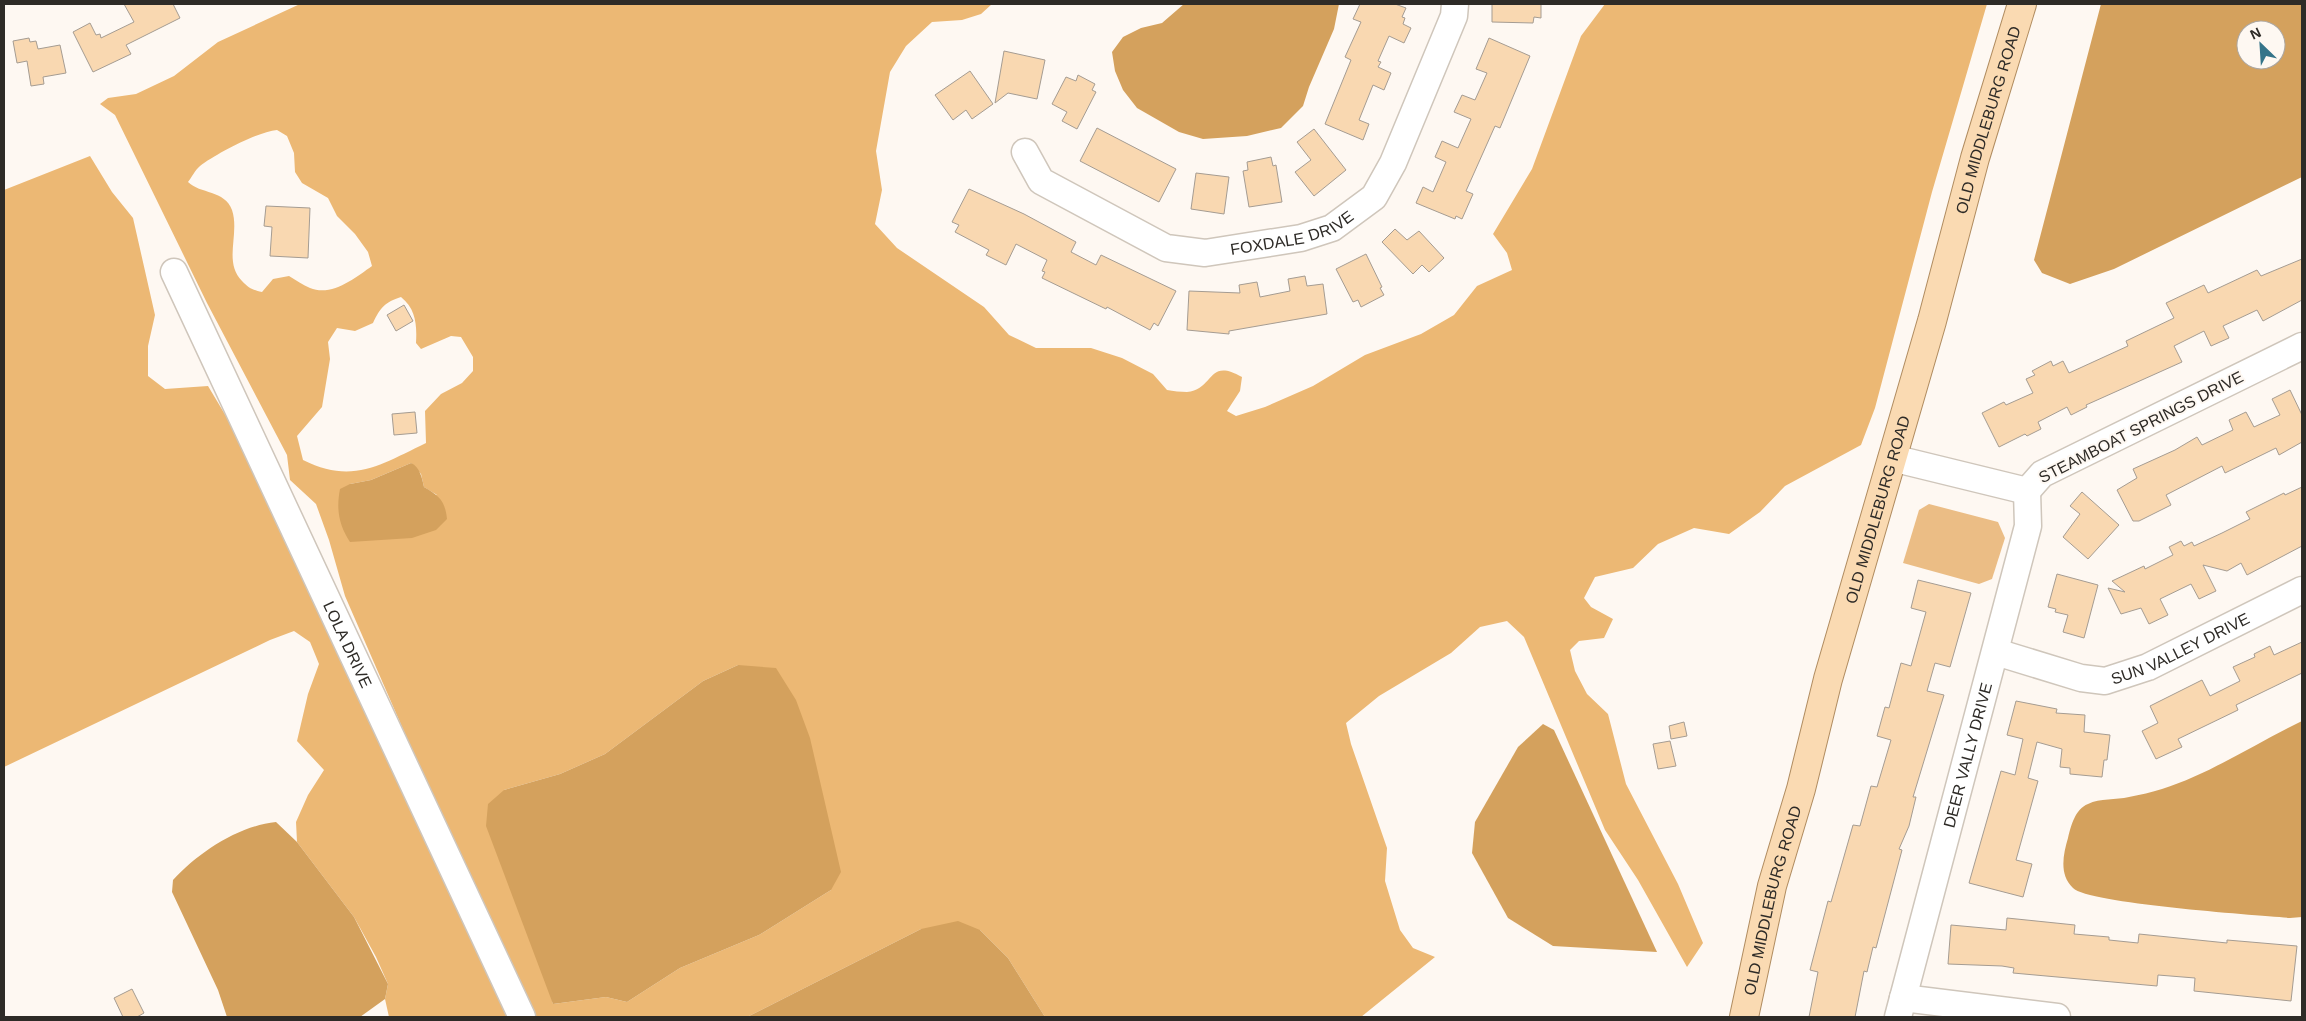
<svg xmlns="http://www.w3.org/2000/svg" width="2306" height="1021" font-family="Helvetica,sans-serif">
  <style>
    .green { fill: #ebbd85 }
    .forest { fill: #ecb874; fill-rule: evenodd }
    .water { fill: #d4a15d; fill-rule: evenodd }
    .building { fill: #f9d8b1; stroke: #a59c92 }
    .lines { fill: none; stroke-linecap: round; stroke-linejoin: round }
    .minor-casing { stroke: #cfc6bb; stroke-width: 29 }
    .major-casing { stroke: #b08c60; stroke-width: 30 }
    .minor { stroke: #fff; stroke-width: 26 }
    .major { stroke: #fadab2; stroke-width: 28 }
    .labels { text-anchor: middle; dominant-baseline: central; stroke-width: 4; stroke-linejoin: round; paint-order: stroke }
    .street-label { font-size: 16px; fill: #2e2b27; stroke: #fef8f2 }
  </style>
  <rect width="100%" height="100%" fill="#fef8f2"/>
  <polygon class="green" points="1929,504 1998,522 2005,538 1992,579 1979,584 1903,563 1919,510"/>
  <g class="forest">
    <path d="M300 4H992L981 14 962 20 932 22 906 46 890 72 876 151 882 190 875 224 897 248 984 307 1009 335 1036 348H1091L1122 358 1153 374 1167 390C1173 391 1181 392 1187 392 1215 389 1207 357 1242 377L1240 391 1227 411 1236 416 1265 407 1313 386 1365 355 1421 334 1454 315 1477 286 1512 270 1507 253 1493 234 1532 169 1581 36 1605 4H1987L1932 192 1875 408 1861 445 1785 486 1760 512 1729 534 1694 528 1658 544 1633 568 1595 577 1584 598 1591 607 1613 619 1604 638 1579 641 1570 650 1575 671 1587 694 1608 714 1626 784 1678 884 1703 943 1687 967 1638 880 1605 830 1524 637 1507 621 1480 627 1451 653 1379 696 1346 723 1351 744 1387 848 1385 881 1400 930 1413 948 1435 957 1361 1017H1045L1008 958 980 930 921 929 747 1017H533L419 766 345 596 329 540 316 504 290 480 287 455 207 303 115 115 100 104 108 98 136 94 174 76 218 42ZM277 130 287 136 294 153 295 172 302 183 328 198 337 216 355 234 368 252 372 266C355 278 332 297 310 288 303 285 296 280 289 276L273 279 262 292C252 290 249 288 242 281 223 262 240 234 232 210 225 190 200 194 188 182 192 177 195 170 200 166 216 154 257 132 277 130ZM401 297C416 309 417 325 416 343L421 349 451 336 461 337 473 357V371L462 383 441 394 425 411 426 443C382 464 353 485 303 460L297 436 322 407 330 359 328 342 337 328 355 331 373 323C380 308 385 302 401 297ZM411 463 421 474 424 487 437 495 350 484 371 480ZM738 665 831 890 759 935 680 968 627 1002 606 997 553 1004 504 790 560 774 605 754 703 681Z"/>
    <polygon points="90,156 112,192 133,218 155,315 148,346 148,376 165,389 208,386 269,488 509,1017 389,1017 385,999 388,984 376,957 354,917 297,842 296,822 308,795 324,770 297,741 308,694 319,664 310,642 294,631 270,640 4,767 4,190"/>
  </g>
  <g class="water">
    <polygon points="1184,4 1339,4 1334,29 1309,87 1303,106 1281,128 1247,136 1203,139 1179,132 1137,108 1123,90 1115,71 1112,52 1123,37 1141,28 1162,23"/>
    <path d="M2101 4H2302V177L2114 269 2070 284 2042 273 2034 260ZM2246 30H2276V60H2246Z"/>
    <path d="M411 463C420 467 422 478 424 487 439 496 445 500 447 519L436 530 412 538 350 542C339 525 336 510 340 489L350 484 371 480Z"/>
    <polygon points="738,665 776,668 796,700 810,738 841,872 831,890 759,935 680,968 627,1002 606,997 553,1004 486,826 488,804 504,790 560,774 605,754 703,681"/>
    <path d="M2302 721V917L2290 918C2257 915 2089 904 2073 888 2059 875 2063 855 2068 838 2071 826 2075 809 2088 804 2100 798 2116 800 2129 797 2140 795 2152 792 2162 789 2212 773 2256 743 2302 721Z"/>
    <polygon points="1543,724 1554,730 1657,952 1553,946 1508,918 1472,853 1475,822 1518,747"/>
    <path d="M276 822 297 842 354 917 388 984 385 999 360 1017H227L218 990 172 892 173 880C199 852 238 826 276 822Z"/>
    <polygon points="958,921 980,930 1008,958 1045,1017 747,1017 921,929"/>
  </g>
  <g class="building">
    <polygon points="124,4 173,4 180,18 126,45 131,54 93,72 73,32 90,23 96,35 100,34 101,38 134,22"/>
    <polygon points="1360,4 1395,4 1406,8 1402,17 1405,18 1403,24 1411,28 1404,43 1389,36 1378,61 1381,62 1378,67 1391,73 1384,90 1373,85 1359,120 1369,124 1363,140 1325,124 1351,60 1345,57 1361,22 1353,19"/>
    <polygon points="1492,4 1541,4 1541,18 1534,17 1533,23 1492,22"/>
    <polygon points="29,38 30,42 36,41 38,49 60,45 66,73 43,77 44,84 31,86 27,61 17,63 13,41"/>
    <polygon points="1489,38 1530,56 1500,128 1495,126 1466,191 1473,194 1462,219 1456,216 1455,219 1416,203 1423,187 1433,192 1446,162 1435,157 1442,141 1458,148 1471,119 1454,112 1462,95 1475,100 1487,73 1476,69"/>
    <polygon points="1004,51 1045,60 1037,99 1008,93 995,103"/>
    <polygon points="970,71 993,104 972,119 966,110 953,120 935,95"/>
    <polygon points="1078,75 1095,84 1092,90 1096,92 1077,129 1062,121 1067,112 1052,104 1066,77 1076,81"/>
    <polygon points="1097,128 1176,169 1159,202 1080,161"/>
    <polygon points="1314,129 1346,170 1314,196 1295,172 1311,160 1297,142"/>
    <polygon points="1271,157 1273,166 1276,165 1282,202 1249,207 1243,171 1248,170 1247,162"/>
    <polygon points="1196,173 1229,177 1224,214 1191,209"/>
    <polygon points="969,189 1024,214 1076,242 1071,252 1096,265 1101,255 1176,291 1158,326 1154,323 1150,330 1107,307 1106,309 1042,278 1045,272 1042,271 1047,260 1016,244 1006,265 986,255 989,250 955,232 959,225 952,222"/>
    <polygon points="266,206 310,208 308,258 270,256 272,227 264,226"/>
    <polygon points="1395,229 1407,240 1419,231 1444,258 1429,272 1422,265 1413,274 1382,242"/>
    <polygon points="1366,254 1382,287 1380,288 1384,295 1361,307 1358,300 1353,302 1336,269"/>
    <polygon points="2302,259 2302,300 2263,321 2257,310 2223,326 2229,338 2211,346 2204,331 2174,346 2182,362 2086,405 2087,407 2071,415 2067,407 2038,422 2041,429 2027,436 2025,434 1999,447 1982,413 2004,402 2006,405 2033,393 2026,379 2035,375 2032,371 2051,361 2053,366 2063,361 2069,373 2128,346 2126,341 2174,318 2166,303 2204,285 2208,293 2257,270 2261,276"/>
    <polygon points="1305,276 1307,286 1323,284 1327,314 1229,331 1229,334 1187,330 1189,291 1240,293 1239,285 1257,282 1260,297 1290,291 1288,279"/>
    <polygon points="404,305 413,321 396,331 387,315"/>
    <polygon points="2290,390 2302,415 2302,442 2279,455 2276,448 2225,473 2222,466 2166,495 2171,505 2139,521 2133,521 2117,490 2137,478 2133,469 2175,450 2197,437 2202,445 2233,430 2229,420 2246,412 2254,427 2280,415 2272,399"/>
    <polygon points="415,412 417,433 394,435 392,414"/>
    <polygon points="2302,487 2302,546 2247,575 2241,563 2227,571 2203,565 2216,591 2199,599 2191,584 2160,599 2168,615 2149,624 2141,608 2121,614 2108,588 2125,592 2112,581 2144,566 2145,569 2173,555 2169,547 2181,541 2184,546 2192,542 2194,546 2222,533 2250,519 2246,512 2284,493 2285,495"/>
    <polygon points="2082,492 2119,525 2088,559 2063,537 2080,514 2070,506"/>
    <polygon points="2057,574 2098,585 2084,638 2063,632 2068,615 2055,612 2056,609 2048,607"/>
    <polygon points="1918,580 1971,593 1950,667 1935,663 1927,691 1944,695 1913,797 1916,797 1909,826 1899,849 1902,850 1876,948 1873,947 1867,972 1864,971 1855,1017 1809,1017 1818,972 1810,970 1828,901 1831,902 1853,825 1860,826 1871,786 1877,787 1891,740 1877,736 1885,707 1889,708 1901,663 1911,666 1926,612 1911,608"/>
    <polygon points="2302,642 2302,673 2236,705 2238,710 2178,739 2182,747 2156,759 2142,731 2158,723 2150,706 2202,680 2210,696 2240,681 2233,667 2255,657 2254,654 2270,646 2274,655"/>
    <polygon points="2016,701 2057,709 2056,713 2085,715 2084,732 2110,735 2107,760 2104,760 2102,777 2070,774 2070,768 2060,767 2062,749 2037,742 2028,778 2038,781 2016,860 2032,864 2023,897 1969,883 2001,771 2015,775 2023,739 2007,735"/>
    <polygon points="1684,722 1687,736 1671,739 1669,726"/>
    <polygon points="1670,741 1676,766 1658,769 1653,744"/>
    <polygon points="2007,918 2075,925 2074,934 2109,937 2109,940 2138,943 2139,934 2227,943 2227,940 2297,946 2291,1001 2194,991 2195,978 2158,975 2157,986 2013,973 2014,968 2002,966 1948,964 1951,925 2006,930"/>
    <polygon points="132,989 144,1013 137,1017 123,1017 114,998"/>
  </g>
  <g class="lines">
    <defs>
      <g id="minor">
        <path id="s1" d="M1025 152 1041 181 1166 248 1205 253 1301 238 1332 228 1374 197 1393 163 1454 16 1455 4"/>
        <path id="s2" d="M174 272 522 1017"/>
        <polyline points="1892,458 2027,491"/>
        <polyline points="2027,491 2042,474 2302,346"/>
        <path id="s3" d="M1996 652 2081 678 2105 681 2148 667 2302 590"/>
        <polyline points="1903,998 2057,1017"/>
        <path id="s4" d="M1898 1017 2028 526 2027 491"/>
      </g>
      <g id="major">
        <path id="s5" d="M1744 1017 1772 886 1801 789 1828 679 1932 321 1975 158 2022 4"/>
      </g>
    </defs>
    <use href="#minor" class="minor-casing"/>
    <use href="#major" class="major-casing"/>
    <use href="#minor" class="minor"/>
    <use href="#major" class="major"/>
  </g>
  <g class="labels">
    <g class="street-label">
      <text stroke="none"><textPath href="#s5" startOffset="930">OLD MIDDLEBURG ROAD</textPath></text>
      <text stroke="none"><textPath href="#s1" startOffset="304">FOXDALE DRIVE</textPath></text>
      <text transform="translate(2141 427) rotate(-27)">STEAMBOAT SPRINGS DRIVE</text>
      <text stroke="none"><textPath href="#s5" startOffset="525">OLD MIDDLEBURG ROAD</textPath></text>
      <text stroke="none"><textPath href="#s2" startOffset="411">LOLA DRIVE</textPath></text>
      <text stroke="none"><textPath href="#s3" startOffset="195">SUN VALLEY DRIVE</textPath></text>
      <text stroke="none"><textPath href="#s4" startOffset="271">DEER VALLY DRIVE</textPath></text>
      <text stroke="none"><textPath href="#s5" startOffset="120">OLD MIDDLEBURG ROAD</textPath></text>
    </g>
  </g>
  <rect width="2306" height="1021" fill="none" stroke="#2e2b27" stroke-width="10"/>
  <g transform="translate(2261 45) rotate(335)"><circle r="24" fill="#fef8f2" stroke="#aba6a1"/>
  <path d="M0-4L9 19L0 12L-9 19Z" fill="#357489"/>
  <text y="-8" font-size="14" font-weight="bold" text-anchor="middle" fill="#2e2b27">N</text>
  </g>
</svg>
